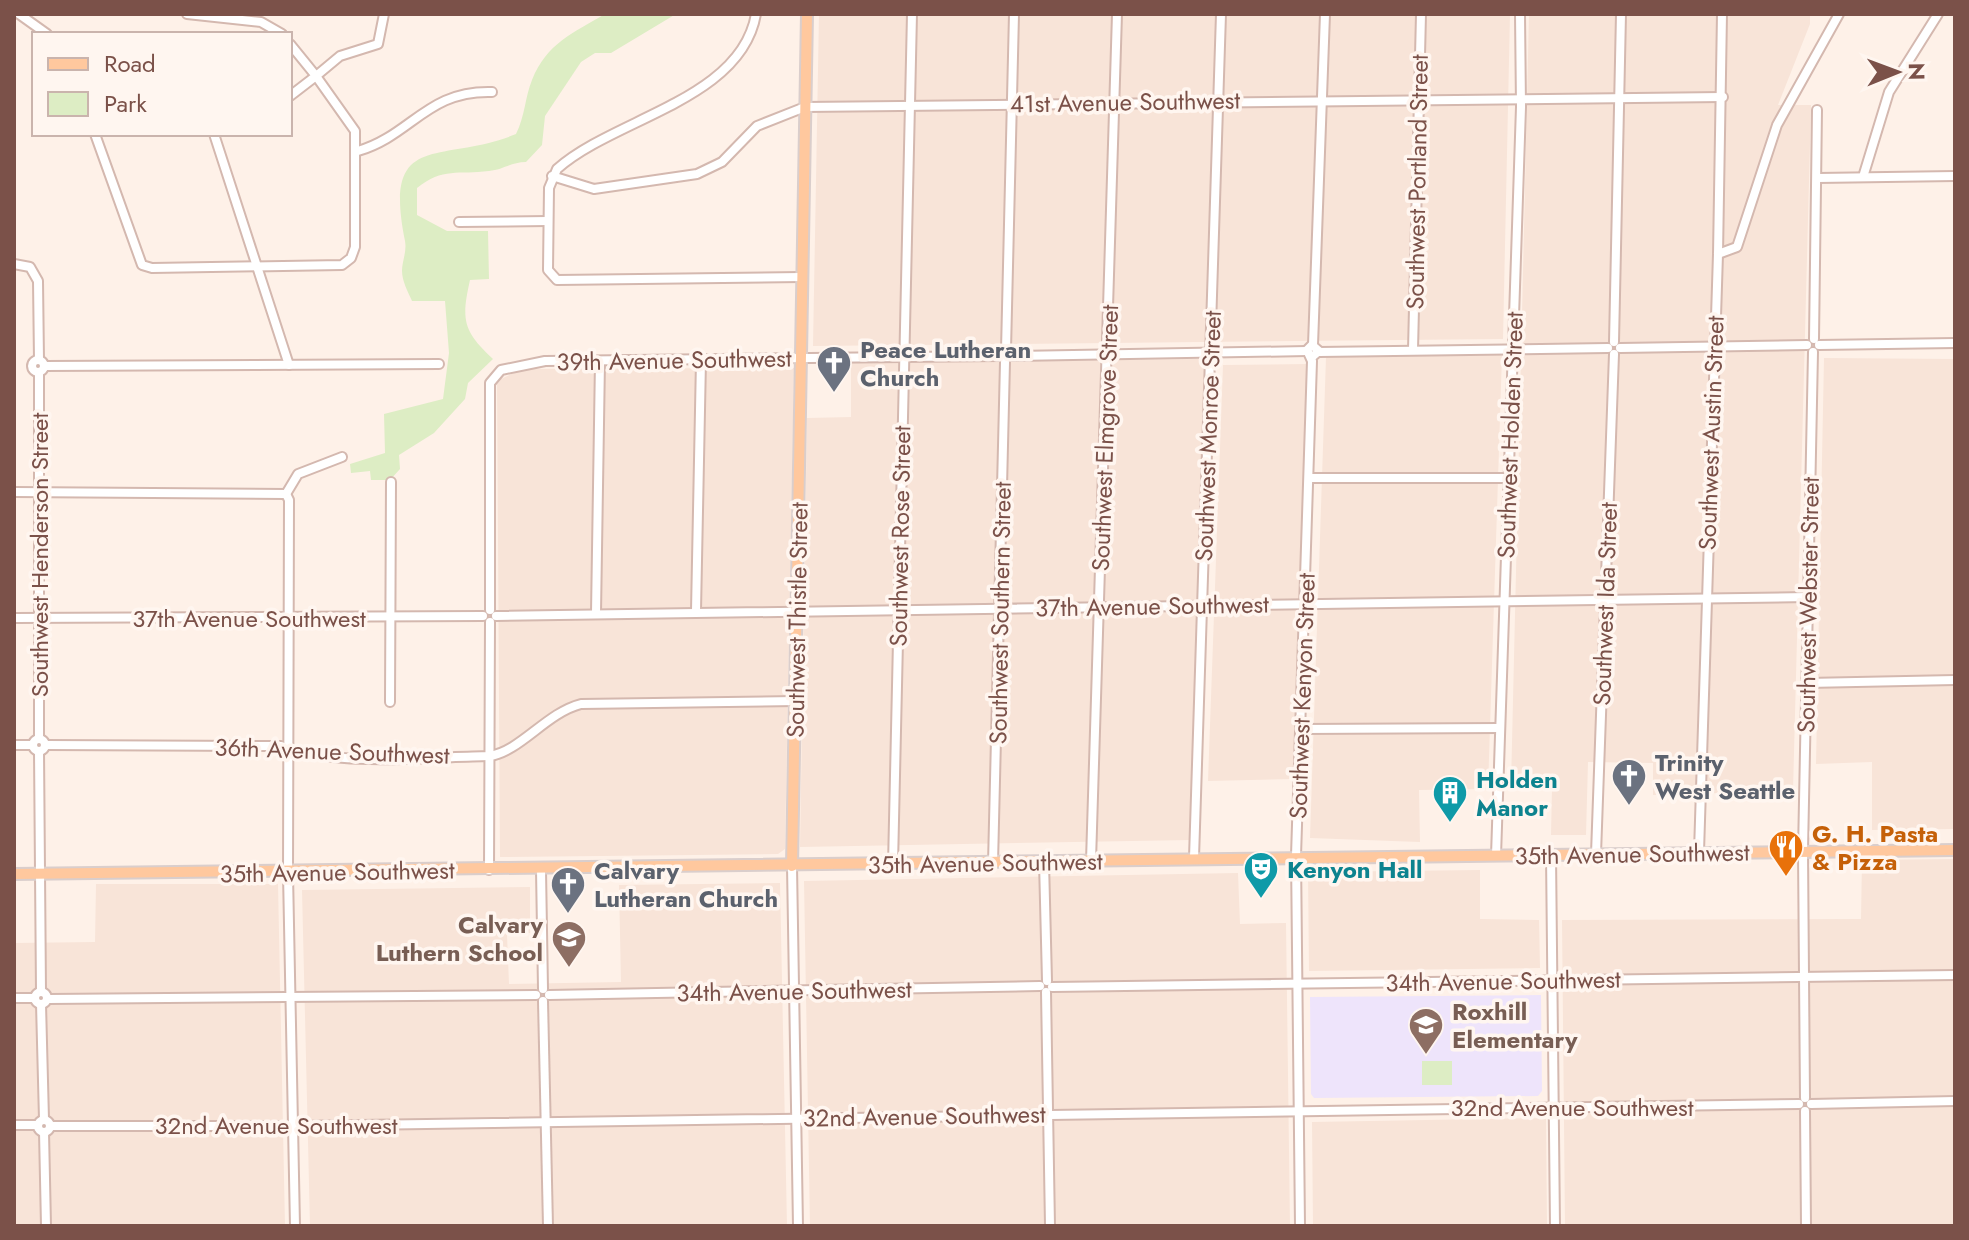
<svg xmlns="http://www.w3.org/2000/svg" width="1969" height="1240" font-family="Jost,sans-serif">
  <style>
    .residential { fill: #f8e4d8 }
    .education { fill: #eee4fb }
    .green { fill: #ddedc4 }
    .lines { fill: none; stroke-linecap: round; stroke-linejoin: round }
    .minor-casing { stroke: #d4b8af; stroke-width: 12 }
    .major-casing { stroke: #dacecc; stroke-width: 14 }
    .minor { stroke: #fff; stroke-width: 8 }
    .major { stroke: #ffc89e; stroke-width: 10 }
    .labels { text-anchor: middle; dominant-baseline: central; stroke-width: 7; stroke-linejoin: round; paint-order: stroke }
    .street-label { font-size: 24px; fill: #7b5149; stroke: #fff6f0 }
    .worship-label { font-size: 24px; font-weight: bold; fill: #5b616d; stroke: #fff6f0; text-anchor: start }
    .culture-label { font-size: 24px; font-weight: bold; fill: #0d838f; stroke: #fff6f0; text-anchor: start }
    .food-label { font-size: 24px; font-weight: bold; fill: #c56008; stroke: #fff6f0; text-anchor: start }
    .education-label { font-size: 24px; font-weight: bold; fill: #785e54; stroke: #fff6f0; text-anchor: end }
  </style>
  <rect width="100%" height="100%" fill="#fef1e8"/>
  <g class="residential">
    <polygon points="819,14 1510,14 1503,339 813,346"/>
    <polygon points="1529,14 1810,14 1810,24 1778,105 1811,105 1793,791 1653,795 1653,763 1588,762 1586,835 1551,835 1552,788 1511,786"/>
    <polygon points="1502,355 1488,789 1419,790 1420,842 1310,838 1326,357"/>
    <polygon points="1824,358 1955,359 1955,829 1872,830 1872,762 1816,764"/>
    <polygon points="1198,359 1205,363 1190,840 800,847 807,418 851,417 851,363"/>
    <polygon points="1308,364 1293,779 1208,781 1223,365"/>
    <polygon points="794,368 785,849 778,854 500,857 497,381 522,369"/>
    <polygon points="1955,859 1955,1226 1565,1226 1562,920 1861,919 1862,860"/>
    <polygon points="1480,870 1480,919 1539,920 1540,968 1309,971 1308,872"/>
    <polygon points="1238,873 1240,924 1286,923 1290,1226 810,1226 804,881"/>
    <polygon points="780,883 787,1226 310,1226 302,890 530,887 530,933 507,935 509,984 621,982 619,885"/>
    <polygon points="96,884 278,884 285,1226 14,1226 14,943 95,942"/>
    <polygon points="1546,1118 1547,1226 1313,1226 1312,1122"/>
  </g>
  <polygon class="education" points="1541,995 1542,1091 1538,1096 1314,1098 1311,1094 1310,997"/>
  <g class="green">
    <path d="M605 14H676L611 53H595L581 62 545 116 542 145 526 162C511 162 503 170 489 171 458 175 443 167 417 188V215L447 231H488L489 279 470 280C461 320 463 331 493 359L468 383 465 399 434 433 399 455 400 469 390 480H371L370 471 351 473 350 464 385 453 384 414 443 399 449 353 445 301H412C408 292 402 281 402 271 402 261 407 252 405 241 382 128 442 165 516 134 525 116 525 97 532 80 547 43 573 33 605 14Z"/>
    <rect x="1422" y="1061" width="30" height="24"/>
  </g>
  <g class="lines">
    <defs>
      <g id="minor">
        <polyline points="19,14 47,34"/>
        <polyline points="187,14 261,22 282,34"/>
        <path d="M756 14C741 100 614 118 557 169L549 188 548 270 557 280 802 277"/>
        <polyline points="290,44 316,76 290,96"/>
        <polyline points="95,134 142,265 152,268 342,265 351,258 355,247 355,131 316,76 340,56 378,44 384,14"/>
        <polyline points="214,134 289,365"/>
        <path d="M358 151C412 135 427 90 492 92"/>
        <polyline points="552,176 594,189 697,174 722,162 757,126 805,107 1723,97"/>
        <polyline points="1863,177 1889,92 1938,14"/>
        <polyline points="1818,178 1955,176"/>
        <polyline points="459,222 548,221"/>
        <polyline points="1718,254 1737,247 1777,125 1839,14"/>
        <polyline points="14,264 30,267 38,281 39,360"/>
        <polyline points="1814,339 1817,110"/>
        <polyline points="1614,342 1621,14"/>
        <polyline points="1313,345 1325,14"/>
        <polyline points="1819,345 1955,343"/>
        <polyline points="1620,348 1807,345"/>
        <polyline points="1006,350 1014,14"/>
        <polyline points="1413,350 1421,14"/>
        <polyline points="1319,352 1608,348"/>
        <polyline points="1012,356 1307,351"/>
        <circle cx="38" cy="366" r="6"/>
        <polyline points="44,366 439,364"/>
        <polyline points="39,372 39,738"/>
        <polyline points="1309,478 1508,478"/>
        <polyline points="14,492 286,494"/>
        <polyline points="286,494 289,500 288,874 295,1226"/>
        <polyline points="286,494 298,474 342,457"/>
        <polyline points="490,610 490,383 501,370 545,361 1000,356"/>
        <polyline points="696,611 701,360"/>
        <polyline points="596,613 600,361"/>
        <polyline points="496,616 1808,597"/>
        <polyline points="14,618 483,616"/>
        <polyline points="1807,683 1955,680"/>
        <polyline points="390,702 391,482"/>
        <polyline points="1301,729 1500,728"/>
        <circle cx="39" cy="745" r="6"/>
        <polyline points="14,745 33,745"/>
        <path d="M46 745 281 746C336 767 429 757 489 756 520 752 546 713 581 704L796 701"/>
        <polyline points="39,751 41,992"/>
        <polyline points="1699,852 1718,254 1722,14"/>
        <polyline points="1596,854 1614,354"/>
        <polyline points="1551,855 1555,1226"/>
        <polyline points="1496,856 1521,107 1520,14"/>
        <polyline points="1194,858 1221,14"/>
        <polyline points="1091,861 1117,14"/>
        <polyline points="1044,862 1047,981"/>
        <polyline points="993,864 1005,362"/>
        <polyline points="893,865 912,14"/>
        <polyline points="792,866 798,1226"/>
        <polyline points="489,870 490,622"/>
        <polyline points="541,870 543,989"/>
        <polyline points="1052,987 1955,975"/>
        <circle cx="41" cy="998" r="6"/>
        <polyline points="1046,992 1050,1226"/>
        <polyline points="549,995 1040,986"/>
        <polyline points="14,998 35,998"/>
        <polyline points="48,999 536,995"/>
        <polyline points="543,1001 548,1226"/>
        <polyline points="41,1004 44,1119"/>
        <polyline points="1805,1098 1803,851 1813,352"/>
        <polyline points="1811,1104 1955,1101"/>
        <polyline points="1805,1111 1806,1226"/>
        <circle cx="44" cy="1126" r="6"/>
        <polyline points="14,1125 38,1125"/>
        <polyline points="50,1126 293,1126 1799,1104"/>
        <polyline points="44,1132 46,1226"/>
        <polyline points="1300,1226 1296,856 1312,361 1307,350 1312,345 1319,351 1312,357"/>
      </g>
      <g id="major">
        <polyline points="792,866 807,14"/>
        <polyline points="14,874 1955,850"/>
      </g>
    </defs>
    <use href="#minor" class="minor-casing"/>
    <use href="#major" class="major-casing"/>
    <use href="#minor" class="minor"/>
    <use href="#major" class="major"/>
  </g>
  <defs>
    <symbol id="church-pin" viewBox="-11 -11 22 30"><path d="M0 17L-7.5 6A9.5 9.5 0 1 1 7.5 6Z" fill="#6b7280" stroke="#fff6f0"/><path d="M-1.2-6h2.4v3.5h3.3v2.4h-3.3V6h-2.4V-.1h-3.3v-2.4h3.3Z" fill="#fff"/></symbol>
    <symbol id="building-pin" viewBox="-11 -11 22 30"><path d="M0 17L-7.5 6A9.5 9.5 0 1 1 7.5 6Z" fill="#0f9aa8" stroke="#fff6f0"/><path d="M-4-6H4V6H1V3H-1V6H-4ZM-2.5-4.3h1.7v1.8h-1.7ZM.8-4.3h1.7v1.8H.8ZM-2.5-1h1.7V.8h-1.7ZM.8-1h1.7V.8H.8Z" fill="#fff"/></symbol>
    <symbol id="restaurant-pin" viewBox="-11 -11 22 30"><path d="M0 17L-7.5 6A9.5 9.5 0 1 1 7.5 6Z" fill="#e8710a" stroke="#fff6f0"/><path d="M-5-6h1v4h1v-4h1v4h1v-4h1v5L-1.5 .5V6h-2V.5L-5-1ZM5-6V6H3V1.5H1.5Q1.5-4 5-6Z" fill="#fff"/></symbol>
    <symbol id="theatre-pin" viewBox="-11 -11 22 30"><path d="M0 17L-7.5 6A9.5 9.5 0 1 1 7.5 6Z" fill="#0f9aa8" stroke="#fff6f0"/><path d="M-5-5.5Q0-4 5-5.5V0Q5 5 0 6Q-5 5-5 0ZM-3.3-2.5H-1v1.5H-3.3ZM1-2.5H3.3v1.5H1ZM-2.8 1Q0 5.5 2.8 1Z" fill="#fff"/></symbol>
    <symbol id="school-pin" viewBox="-11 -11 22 30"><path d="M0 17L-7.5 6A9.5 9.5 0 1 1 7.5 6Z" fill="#8d6e63" stroke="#fff6f0"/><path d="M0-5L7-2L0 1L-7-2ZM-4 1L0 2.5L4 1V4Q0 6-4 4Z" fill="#fff"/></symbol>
  </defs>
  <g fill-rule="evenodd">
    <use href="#church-pin" x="814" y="343" width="40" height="54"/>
    <use href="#church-pin" x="1609" y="756" width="40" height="54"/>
    <use href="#building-pin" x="1430" y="773" width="40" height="54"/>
    <use href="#restaurant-pin" x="1766" y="827" width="40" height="54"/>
    <use href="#theatre-pin" x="1241" y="849" width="40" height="54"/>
    <use href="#church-pin" x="548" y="864" width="40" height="54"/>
    <use href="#school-pin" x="549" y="918" width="40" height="54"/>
    <use href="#school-pin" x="1406" y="1005" width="40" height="54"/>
  </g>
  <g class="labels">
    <g class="street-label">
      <text transform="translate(1125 102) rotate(-1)">41st Avenue Southwest</text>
      <text transform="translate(1417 182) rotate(-89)">Southwest Portland Street</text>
      <text transform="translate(674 360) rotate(-1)">39th Avenue Southwest</text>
      <text transform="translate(1711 433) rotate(-88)">Southwest Austin Street</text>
      <text transform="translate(1510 435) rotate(-88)">Southwest Holden Street</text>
      <text transform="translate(1208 436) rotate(-88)">Southwest Monroe Street</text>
      <text transform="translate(1105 438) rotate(-88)">Southwest Elmgrove Street</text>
      <text transform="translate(900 536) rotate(-89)">Southwest Rose Street</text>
      <text transform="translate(39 555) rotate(-90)">Southwest Henderson Street</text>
      <text transform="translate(1605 604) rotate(-88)">Southwest Ida Street</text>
      <text transform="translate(1808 605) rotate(-89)">Southwest Webster Street</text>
      <text transform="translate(1152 606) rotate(-1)">37th Avenue Southwest</text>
      <text transform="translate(1000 613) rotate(-89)">Southwest Southern Street</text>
      <text x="249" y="618">37th Avenue Southwest</text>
      <text transform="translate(797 620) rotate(-89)">Southwest Thistle Street</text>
      <text transform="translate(1302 696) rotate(-88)">Southwest Kenyon Street</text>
      <text transform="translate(332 751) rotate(2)">36th Avenue Southwest</text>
      <text transform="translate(1632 854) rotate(-1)">35th Avenue Southwest</text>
      <text transform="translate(985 863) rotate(-1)">35th Avenue Southwest</text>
      <text transform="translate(337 872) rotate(-1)">35th Avenue Southwest</text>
      <text transform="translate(1503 981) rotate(-1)">34th Avenue Southwest</text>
      <text transform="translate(794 991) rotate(-1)">34th Avenue Southwest</text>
      <text x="1572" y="1107">32nd Avenue Southwest</text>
      <text transform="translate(924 1116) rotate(-1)">32nd Avenue Southwest</text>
      <text x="276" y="1125">32nd Avenue Southwest</text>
    </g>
    <g class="worship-label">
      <text x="860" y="349">Peace Lutheran<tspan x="860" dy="28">Church</tspan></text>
      <text x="1655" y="762">Trinity<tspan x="1655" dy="28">West Seattle</tspan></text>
      <text x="594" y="870">Calvary<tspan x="594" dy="28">Lutheran Church</tspan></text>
    </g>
    <g class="culture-label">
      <text x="1476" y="779">Holden<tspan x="1476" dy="28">Manor</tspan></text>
      <text x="1287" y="869">Kenyon Hall</text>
    </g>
    <g class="food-label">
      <text x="1812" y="833">G. H. Pasta<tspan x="1812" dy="28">&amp; Pizza</tspan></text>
    </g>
    <g class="education-label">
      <text x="543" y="924">Calvary<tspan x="543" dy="28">Luthern School</tspan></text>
      <text x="1452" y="1011" text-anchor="start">Roxhill<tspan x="1452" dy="28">Elementary</tspan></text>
    </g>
  </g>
  <rect width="1969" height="1240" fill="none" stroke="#7b5149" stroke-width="32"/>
  <rect x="32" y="32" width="260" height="104" fill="#fff6f0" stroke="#cab4ad" stroke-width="2"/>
  <rect x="48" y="58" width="40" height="12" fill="#ffc89e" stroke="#cab4ad" stroke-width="2"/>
  <text x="104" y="72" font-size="24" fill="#7b5149">Road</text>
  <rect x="48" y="92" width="40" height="24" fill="#ddedc4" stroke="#cab4ad" stroke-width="2"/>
  <text x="104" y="112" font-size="24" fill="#7b5149">Park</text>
  <g transform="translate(1897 72) rotate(89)" stroke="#fff6f0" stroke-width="6" paint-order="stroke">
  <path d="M0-6L14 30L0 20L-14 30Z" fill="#7b5149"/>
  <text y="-12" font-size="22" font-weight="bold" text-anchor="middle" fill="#7b5149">N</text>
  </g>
</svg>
